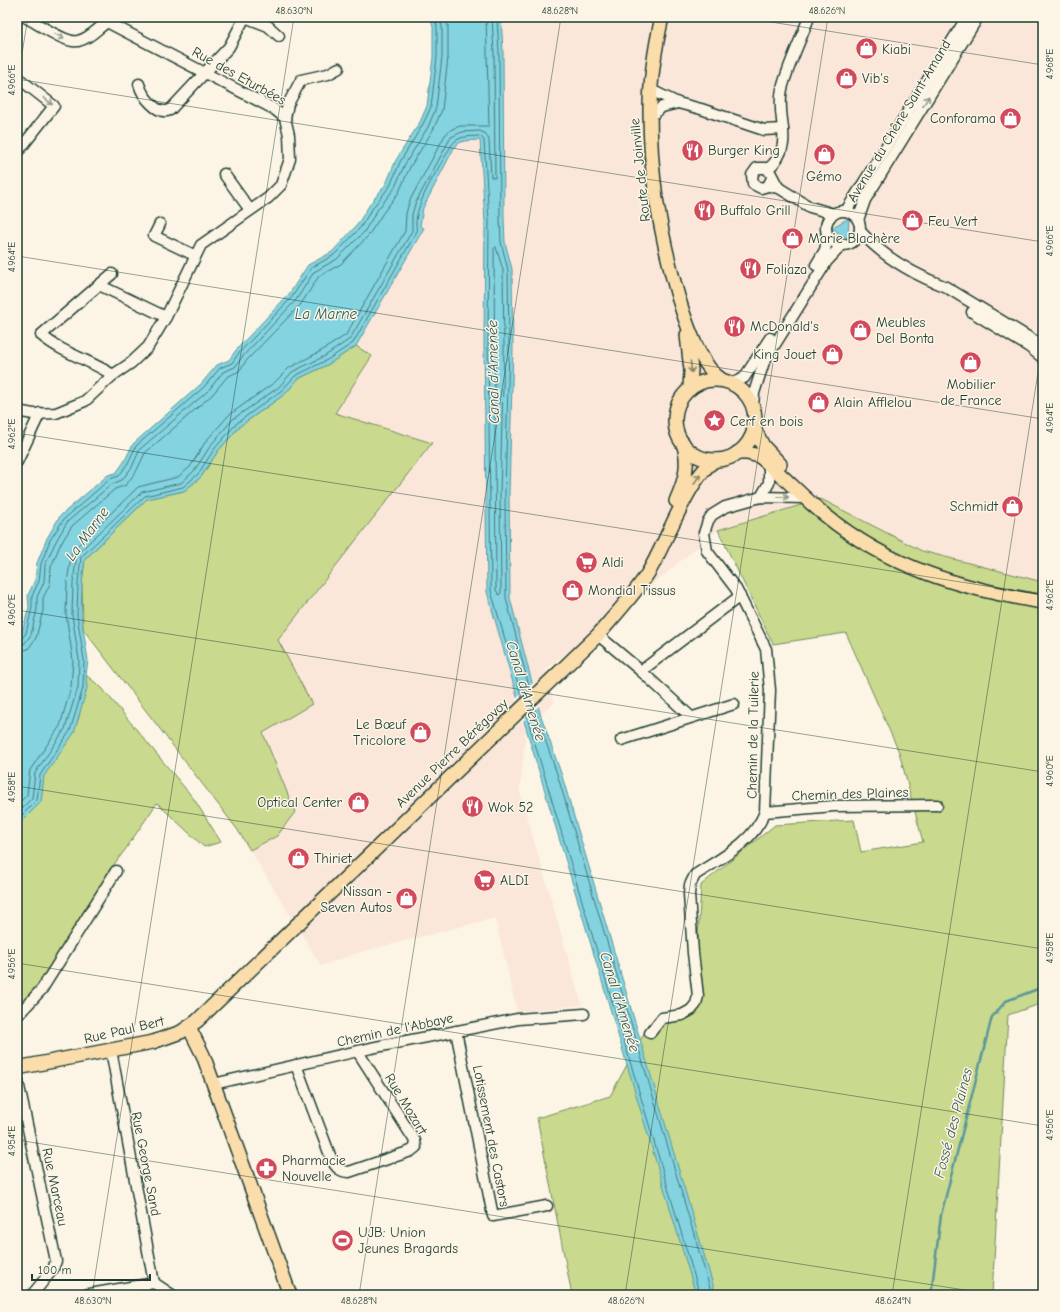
<svg xmlns="http://www.w3.org/2000/svg" width="1060" height="1312" font-family="'Comic Neue',sans-serif">
  <style>
    .built { fill: #fbe7da }
    .green { fill: #c9d98d; stroke: #748b60 }
    .water { fill: #83d3e0; stroke: #5b979b }
    .pier { fill: #fcf5e5 }
    .lines { fill: none; stroke-linecap: round; stroke-linejoin: round }
    .shore { stroke: #477979; stroke-width: 1 }
    .stream { stroke: #5b979b; stroke-width: 2.5 }
    .minor-casing { stroke: #1f3d34; stroke-width: 13 }
    .major-casing { stroke: #1f3d34; stroke-width: 16 }
    .minor { stroke: #fcf5e5; stroke-width: 10 }
    .major { stroke: #faddab; stroke-width: 13 }
    .oneway { stroke: #8e998c }
    .oneway2 { stroke: #82856a }
    .ticks { fill: none; stroke: #1f3d34; stroke-width: 1; stroke-opacity: 0.45 }
    .labels { text-anchor: middle; dominant-baseline: central; stroke-width: 3; stroke-linejoin: round; paint-order: stroke }
    .poi-label { font-size: 14px; fill: #1f3d34; stroke: #fcf5e5; text-anchor: start }
    .street-label { font-size: 14px; fill: #1f3d34; stroke: #fcf5e5 }
    .water-label { font-size: 15px; font-style: italic; fill: #335b56; stroke: #fcf5e5 }
    .neatline { fill: none; stroke: #1f3d34; stroke-width: 1.5 }
    .ticks-label { font-size: 10px; text-anchor: middle; fill: #1f3d34 }
  </style>
  <rect width="100%" height="100%" fill="#fcf5e5"/>
  <filter id="ink" filterUnits="userSpaceOnUse"><feTurbulence type="fractalNoise" baseFrequency=".025" numOctaves="2"/><feDisplacementMap in="SourceGraphic" scale="8" xChannelSelector="R" yChannelSelector="G"/><feConvolveMatrix kernelMatrix="1 2 1 2 8 2 1 2 1" color-interpolation-filters="sRGB"/></filter>
  <g filter="url(#ink)">
    <polygon class="built" points="501,17 1043,17 1043,582 922,551 821,499 718,530 604,625 546,669 554,703 526,728 520,792 582,1005 517,1012 495,918 358,953 321,966 250,850 277,836 295,812 263,733 278,640 432,443 335,413 372,356 356,346 424,228 420,226 423,208 454,148 457,144 463,140 504,137"/>
    <g class="green">
      <polygon points="356,346 372,356 335,413 432,443 278,640 312,704 263,733 295,812 277,836 250,850 237,829 83,629 82,583 85,559 147,499 184,491 201,477 218,451 240,426 285,394 298,379 327,365"/>
      <polygon points="821,499 922,551 1043,582 1043,1003 1008,1015 992,1295 572,1295 537,1118 610,1096 647,1028 694,1007 701,885 775,825 854,820 861,852 923,842 899,752 846,633 773,644 718,530"/>
      <polygon points="86,675 102,688 194,799 221,842 204,847 157,803 125,850 109,871 100,890 49,975 17,1010 17,826 41,802 43,776 73,733 79,717"/>
    </g>
    <g class="water">
      <path d="M430 17H501L503 51 504 218 505 242 512 269 513 348 509 493 510 598 540 713 562 776 716 1295H696L526 728 487 592 484 343 485 222 480 140C470 141 460 139 454 148L423 208 420 226 424 228 356 346 329 364 298 379 285 394 240 426 218 451 201 477 184 491 147 499 85 559 82 583 81 615 88 660 86 675 87 688 74 733 44 776 41 802 17 826V640L22 632 29 607 28 595 35 580 37 563 47 538 60 516 108 475 116 473 124 462 133 444 201 384 217 365 229 360 236 350 289 294 308 265 332 252 357 225 370 204 386 184 396 160 420 122 427 106 433 57V27Z"/>
      <polygon points="849,218 848,239 831,228"/>
    </g>
    <polygon class="pier" points="534,682 540,705 522,722 516,699"/>
    <g class="lines">
      <g class="shore">
        <polyline points="497,17 499,52 500,218 501,242 508,270 509,348 505,493 506,598 530,690"/>
        <polygon points="496,247 503,270 504,348 500,493 501,593 499,595 496,590 494,249"/>
        <polyline points="17,641 21,640 26,633 32,608 32,596 39,581 41,564 50,540 64,519 110,479 119,476 128,463 136,446 204,387 220,368 232,363 239,353 292,297 311,268 334,255 360,228 374,206 390,186 400,162 423,124 431,107 437,57 437,26 434,17"/>
        <polyline points="17,646 24,644 31,635 37,609 37,597 44,582 45,565 55,543 67,522 112,484 122,480 132,467 140,449 208,391 223,372 235,367 243,356 296,300 314,272 337,259 364,232 378,209 394,189 405,164 428,127 436,108 442,57 442,26 439,17"/>
        <polyline points="17,652 28,649 36,638 43,610 43,598 50,584 51,567 60,545 72,526 115,489 126,485 137,470 145,453 212,395 227,377 239,371 247,360 301,304 319,276 341,264 368,236 383,213 399,192 410,167 433,130 442,110 448,57 448,26 446,17"/>
        <polyline points="534,707 558,777 712,1295"/>
        <polyline points="526,714 700,1295"/>
        <polyline points="17,805 27,795 30,770 60,726 71,687 73,660 66,614 67,582 72,551 138,487 178,477 190,467 206,441 229,415 275,382 289,368 321,351 346,335 405,231 406,214 409,202 445,135 452,129 460,126 489,126 486,17"/>
        <polyline points="17,813 32,798 35,773 65,729 78,687 79,660 72,615 73,583 77,554 142,492 181,483 194,471 211,445 233,419 279,387 292,372 325,356 350,339 412,231 412,215 415,204 451,137 462,132 480,131 486,134 489,140 491,177 495,178 494,52 492,17"/>
        <path d="M17 820 37 800 40 775 70 731 83 688 84 660 77 615 78 583 81 557 145 496 183 487 198 474 215 448 237 423 282 390 295 376 327 360 353 343 417 231C410 209 440 167 451 146 458 135 468 137 480 136L484 140 489 221 488 343 491 591 522 698"/>
      </g>
      <polyline class="stream" points="931,1295 941,1215 992,1017 1006,1001 1043,987"/>
      <defs>
        <g id="minor">
          <path d="M25 17C37 23 66 44 78 41 89 39 98 28 107 22"/>
          <polyline points="245,17 268,26 279,36"/>
          <polyline points="17,77 54,106 17,153"/>
          <path d="M139 84C142 95 157 116 170 110L229 47 245 17"/>
          <polyline points="651,90 678,103 701,109 764,130 783,129"/>
          <polyline points="650,117 662,107 678,103"/>
          <polyline points="285,118 288,104 301,80 328,74 339,68"/>
          <path d="M768 169C797 144 775 120 782 89 788 65 801 40 809 17"/>
          <polyline points="224,174 250,210"/>
          <path d="M772 178 768 186 761 188 753 184 752 175 757 168H766C772 172 774 182 779 188"/>
          <polyline points="773,187 779,188 810,207 834,214"/>
          <polyline points="846,211 967,17"/>
          <circle cx="843" cy="228" r="17"/>
          <polyline points="858,220 865,200 978,17"/>
          <polyline points="160,224 154,236 194,255"/>
          <path d="M860 231C882 256 915 275 946 287L1043 346"/>
          <polyline points="816,265 825,250 828,236"/>
          <polyline points="99,285 112,274"/>
          <polyline points="972,312 1029,347 1043,358"/>
          <path d="M113 375C90 360 62 353 41 335L99 285 166 317"/>
          <polyline points="732,383 744,378 770,338"/>
          <polyline points="753,407 754,393 764,362 827,261 842,245"/>
          <polyline points="17,411 33,414 56,413 85,401 113,375 131,363 148,347 166,317 201,245 268,198 281,185 290,159 289,135 285,118 274,109 107,22"/>
          <polyline points="17,462 40,413"/>
          <polyline points="761,497 769,483 769,465"/>
          <polyline points="598,635 641,671"/>
          <polyline points="691,717 641,671 740,596"/>
          <polyline points="621,740 734,704"/>
          <polyline points="765,812 834,806 937,805"/>
          <polyline points="17,1016 42,989 116,871"/>
          <polyline points="456,1031 493,1216 547,1206"/>
          <path d="M650 1033 662 1018 682 1015 691 1010 696 1004 698 996 693 953 689 894 690 885 695 875C721 858 753 843 765 812L770 690 766 649 736 589 707 551 704 533 708 521 712 515 725 507 761 497 804 498"/>
          <polyline points="111,1050 154,1283"/>
          <path d="M296 1065 331 1158C335 1166 339 1172 349 1172L411 1151 416 1147 415 1141 358 1052"/>
          <polyline points="17,1077 56,1261 53,1269 32,1295"/>
          <polyline points="213,1084 371,1048 518,1019 584,1014"/>
          <polyline points="84,1295 154,1283 172,1295"/>
        </g>
        <g id="major">
          <path d="M662 17C655 48 650 79 650 110 650 139 652 169 656 198 663 240 686 359 722 380"/>
          <polyline points="687,335 691,370 690,389"/>
          <circle cx="715" cy="420" r="40"/>
          <polyline points="754,428 763,446 780,464"/>
          <path d="M737 453H747L759 456C782 474 802 497 825 515 890 568 962 589 1043 602"/>
          <path d="M676 501C685 481 690 464 683 443"/>
          <polyline points="189,1027 203,1055 290,1295"/>
          <path d="M17 1068 153 1042 181 1032 197 1021 598 635C615 615 634 595 648 573 665 546 690 473 716 460"/>
        </g>
      </defs>
      <use href="#minor" class="minor-casing"/>
      <use href="#major" class="major-casing"/>
      <use href="#minor" class="minor"/>
      <use href="#major" class="major"/>
    </g>
    <defs><path id="oneway-shaft" d="M-6 0H5M1.5-3L5.5 0L1.5 3" fill="none" stroke-width="1.6" stroke-linecap="round" stroke-linejoin="round"/></defs>
    <g class="oneway">
      <use href="#oneway-shaft" transform="translate(59 36) rotate(29)"/>
      <use href="#oneway-shaft" transform="translate(48 101) rotate(38)"/>
      <use href="#oneway-shaft" transform="translate(926 101) rotate(-58)"/>
      <use href="#oneway-shaft" transform="translate(783 497) rotate(1)"/>
    </g>
    <g class="oneway2">
      <use href="#oneway-shaft" transform="translate(691 367) rotate(85)"/>
      <use href="#oneway-shaft" transform="translate(697 479) rotate(-59)"/>
    </g>
  </g>
  <path class="ticks" d="M739 17 1043 65M17 79 1043 242M17 84 28 17M17 256 1043 419M17 433 1043 595M17 610 1043 772M17 786 1043 949M17 963 1043 1126M17 1140 996 1295M92 1295 294 17M359 1295 561 17M625 1295 828 17M892 1295 1043 341"/>
  <defs>
    <symbol id="shop-disc" viewBox="-11 -11 22 22"><circle r="9.5" fill="#d1495b" stroke="#fcf5e5"/><path d="M-5-2.5h2.3a2.7 3.5 0 0 1 5.4 0H5L5.5 6h-11ZM-1.5-2.5h3a1.5 2.3 0 0 0-3 0Z" fill="#fff"/></symbol>
    <symbol id="restaurant-disc" viewBox="-11 -11 22 22"><circle r="9.5" fill="#d1495b" stroke="#fcf5e5"/><path d="M-5-6h1v4h1v-4h1v4h1v-4h1v5L-1.5 .5V6h-2V.5L-5-1ZM5-6V6H3V1.5H1.5Q1.5-4 5-6Z" fill="#fff"/></symbol>
    <symbol id="sight-disc" viewBox="-11 -11 22 22"><circle r="9.5" fill="#d1495b" stroke="#fcf5e5"/><path d="M0-6L1.8-2.2L6-1.7L2.9 1.2L3.7 5.4L0 3.3L-3.7 5.4L-2.9 1.2L-6-1.7L-1.8-2.2Z" fill="#fff"/></symbol>
    <symbol id="supermarket-disc" viewBox="-11 -11 22 22"><circle r="9.5" fill="#d1495b" stroke="#fcf5e5"/><path d="M-6-5.5h2.5l.6 2H6L4.5 2H-2.5L-4.4-4H-6ZM-1.5 3.2a1.3 1.3 0 1 0 .1 0ZM3 3.2a1.3 1.3 0 1 0 .1 0Z" fill="#fff"/></symbol>
    <symbol id="pharmacy-disc" viewBox="-11 -11 22 22"><circle r="9.5" fill="#d1495b" stroke="#fcf5e5"/><path d="M-2-6h4v4h4v4h-4v4h-4v-4h-4v-4h4Z" fill="#fff"/></symbol>
    <symbol id="stadium-disc" viewBox="-11 -11 22 22"><circle r="9.5" fill="#d1495b" stroke="#fcf5e5"/><path d="M0-5a6.5 5 0 1 0 0 10a6.5 5 0 1 0 0-10ZM-3.5-1.8h7v3.6h-7Z" fill="#fff"/></symbol>
  </defs>
  <g fill-rule="evenodd">
    <use href="#shop-disc" x="854" y="36" width="25" height="25"/>
    <use href="#shop-disc" x="834" y="66" width="25" height="25"/>
    <use href="#shop-disc" x="998" y="106" width="25" height="25"/>
    <use href="#restaurant-disc" x="680" y="138" width="25" height="25"/>
    <use href="#shop-disc" x="812" y="142" width="25" height="25"/>
    <use href="#restaurant-disc" x="692" y="198" width="25" height="25"/>
    <use href="#shop-disc" x="900" y="208" width="25" height="25"/>
    <use href="#shop-disc" x="780" y="226" width="25" height="25"/>
    <use href="#restaurant-disc" x="738" y="256" width="25" height="25"/>
    <use href="#restaurant-disc" x="722" y="314" width="25" height="25"/>
    <use href="#shop-disc" x="848" y="318" width="25" height="25"/>
    <use href="#shop-disc" x="820" y="342" width="25" height="25"/>
    <use href="#shop-disc" x="958" y="350" width="25" height="25"/>
    <use href="#shop-disc" x="806" y="390" width="25" height="25"/>
    <use href="#sight-disc" x="702" y="408" width="25" height="25"/>
    <use href="#shop-disc" x="1000" y="494" width="25" height="25"/>
    <use href="#supermarket-disc" x="574" y="550" width="25" height="25"/>
    <use href="#shop-disc" x="560" y="578" width="25" height="25"/>
    <use href="#shop-disc" x="408" y="720" width="25" height="25"/>
    <use href="#shop-disc" x="346" y="790" width="25" height="25"/>
    <use href="#restaurant-disc" x="460" y="794" width="25" height="25"/>
    <use href="#shop-disc" x="286" y="846" width="25" height="25"/>
    <use href="#supermarket-disc" x="472" y="868" width="25" height="25"/>
    <use href="#shop-disc" x="394" y="886" width="25" height="25"/>
    <use href="#pharmacy-disc" x="254" y="1156" width="25" height="25"/>
    <use href="#stadium-disc" x="330" y="1228" width="25" height="25"/>
  </g>
  <g class="labels">
    <g class="poi-label">
      <text x="882" y="49">Kiabi</text>
      <text x="862" y="78">Vib's</text>
      <text x="996" y="118" text-anchor="end">Conforama</text>
      <text x="708" y="150">Burger King</text>
      <text x="824" y="176" text-anchor="middle">Gémo</text>
      <text x="720" y="210">Buffalo Grill</text>
      <text x="928" y="221">Feu Vert</text>
      <text x="808" y="238">Marie Blachère</text>
      <text x="766" y="269">Foliaza</text>
      <text x="876" y="322">Meubles<tspan x="876" dy="16">Del Bonta</tspan></text>
      <text x="750" y="326">McDonald's</text>
      <text x="816" y="354" text-anchor="end">King Jouet</text>
      <text x="971" y="384" text-anchor="middle">Mobilier<tspan x="971" dy="16">de France</tspan></text>
      <text x="834" y="402">Alain Afflelou</text>
      <text x="730" y="421">Cerf en bois</text>
      <text x="998" y="506" text-anchor="end">Schmidt</text>
      <text x="602" y="562">Aldi</text>
      <text x="588" y="590">Mondial Tissus</text>
      <text x="406" y="724" text-anchor="end">Le Bœuf<tspan x="406" dy="16">Tricolore</tspan></text>
      <text x="342" y="802" text-anchor="end">Optical Center</text>
      <text x="488" y="807">Wok 52</text>
      <text x="314" y="858">Thiriet</text>
      <text x="500" y="880">ALDI</text>
      <text x="392" y="891" text-anchor="end">Nissan -<tspan x="392" dy="16">Seven Autos</tspan></text>
      <text x="282" y="1160">Pharmacie<tspan x="282" dy="16">Nouvelle</tspan></text>
      <text x="358" y="1232">UJB: Union<tspan x="358" dy="16">Jeunes Bragards</tspan></text>
    </g>
    <g class="street-label">
      <text transform="translate(239 76) rotate(29)">Rue des Eturbées</text>
      <text transform="translate(899 121) rotate(-59)">Avenue du Chêne Saint-Amand</text>
      <text transform="translate(640 170) rotate(-96)">Route de Joinville</text>
      <text transform="translate(753 735) rotate(-89)">Chemin de la Tuilerie</text>
      <text transform="translate(452 753) rotate(-44)">Avenue Pierre Bérégovoy</text>
      <text transform="translate(850 794) rotate(-2)">Chemin des Plaines</text>
      <text transform="translate(124 1030) rotate(-13)">Rue Paul Bert</text>
      <text transform="translate(395 1030) rotate(-12)">Chemin de l'Abbaye</text>
      <text transform="translate(406 1104) rotate(59)">Rue Mozart</text>
      <text transform="translate(491 1136) rotate(79)">Lotissement des Castors</text>
      <text transform="translate(146 1164) rotate(79)">Rue George Sand</text>
      <text transform="translate(55 1187) rotate(78)">Rue Marceau</text>
    </g>
    <g class="water-label">
      <text x="326" y="314">La Marne</text>
      <text transform="translate(493 372) rotate(-91)">Canal d'Amenée</text>
      <text transform="translate(87 534) rotate(-54)">La Marne</text>
      <text transform="translate(526 691) rotate(73)">Canal d'Amenée</text>
      <text transform="translate(620 1002) rotate(73)">Canal d'Amenée</text>
      <text transform="translate(953 1123) rotate(-75)">Fossé des Plaines</text>
    </g>
  </g>
  <rect width="1060" height="1312" fill="none" stroke="#fcf5e5" stroke-width="44"/>
  <path d="M32 1274v6h118v-6" fill="none" stroke="#1f3d34" stroke-width="2"/>
  <text x="38" y="1274" font-size="12" fill="#1f3d34" stroke="#fcf5e5" stroke-width="3" paint-order="stroke">100 m</text>
  <rect x="22" y="22" width="1016" height="1268" class="neatline"/>
  <g class="ticks-label">
    <text x="294" y="14">48.630°N</text>
    <text x="560" y="14">48.628°N</text>
    <text x="827" y="14">48.626°N</text>
    <text transform="translate(1049 64) rotate(-90)" y="4">4.968°E</text>
    <text transform="translate(11 80) rotate(-90)" y="4">4.966°E</text>
    <text transform="translate(1049 241) rotate(-90)" y="4">4.966°E</text>
    <text transform="translate(11 257) rotate(-90)" y="4">4.964°E</text>
    <text transform="translate(1049 418) rotate(-90)" y="4">4.964°E</text>
    <text transform="translate(11 434) rotate(-90)" y="4">4.962°E</text>
    <text transform="translate(1049 595) rotate(-90)" y="4">4.962°E</text>
    <text transform="translate(11 610) rotate(-90)" y="4">4.960°E</text>
    <text transform="translate(1049 771) rotate(-90)" y="4">4.960°E</text>
    <text transform="translate(11 787) rotate(-90)" y="4">4.958°E</text>
    <text transform="translate(1049 948) rotate(-90)" y="4">4.958°E</text>
    <text transform="translate(11 964) rotate(-90)" y="4">4.956°E</text>
    <text transform="translate(1049 1125) rotate(-90)" y="4">4.956°E</text>
    <text transform="translate(11 1141) rotate(-90)" y="4">4.954°E</text>
    <text x="93" y="1304">48.630°N</text>
    <text x="359" y="1304">48.628°N</text>
    <text x="626" y="1304">48.626°N</text>
    <text x="893" y="1304">48.624°N</text>
  </g>
</svg>
